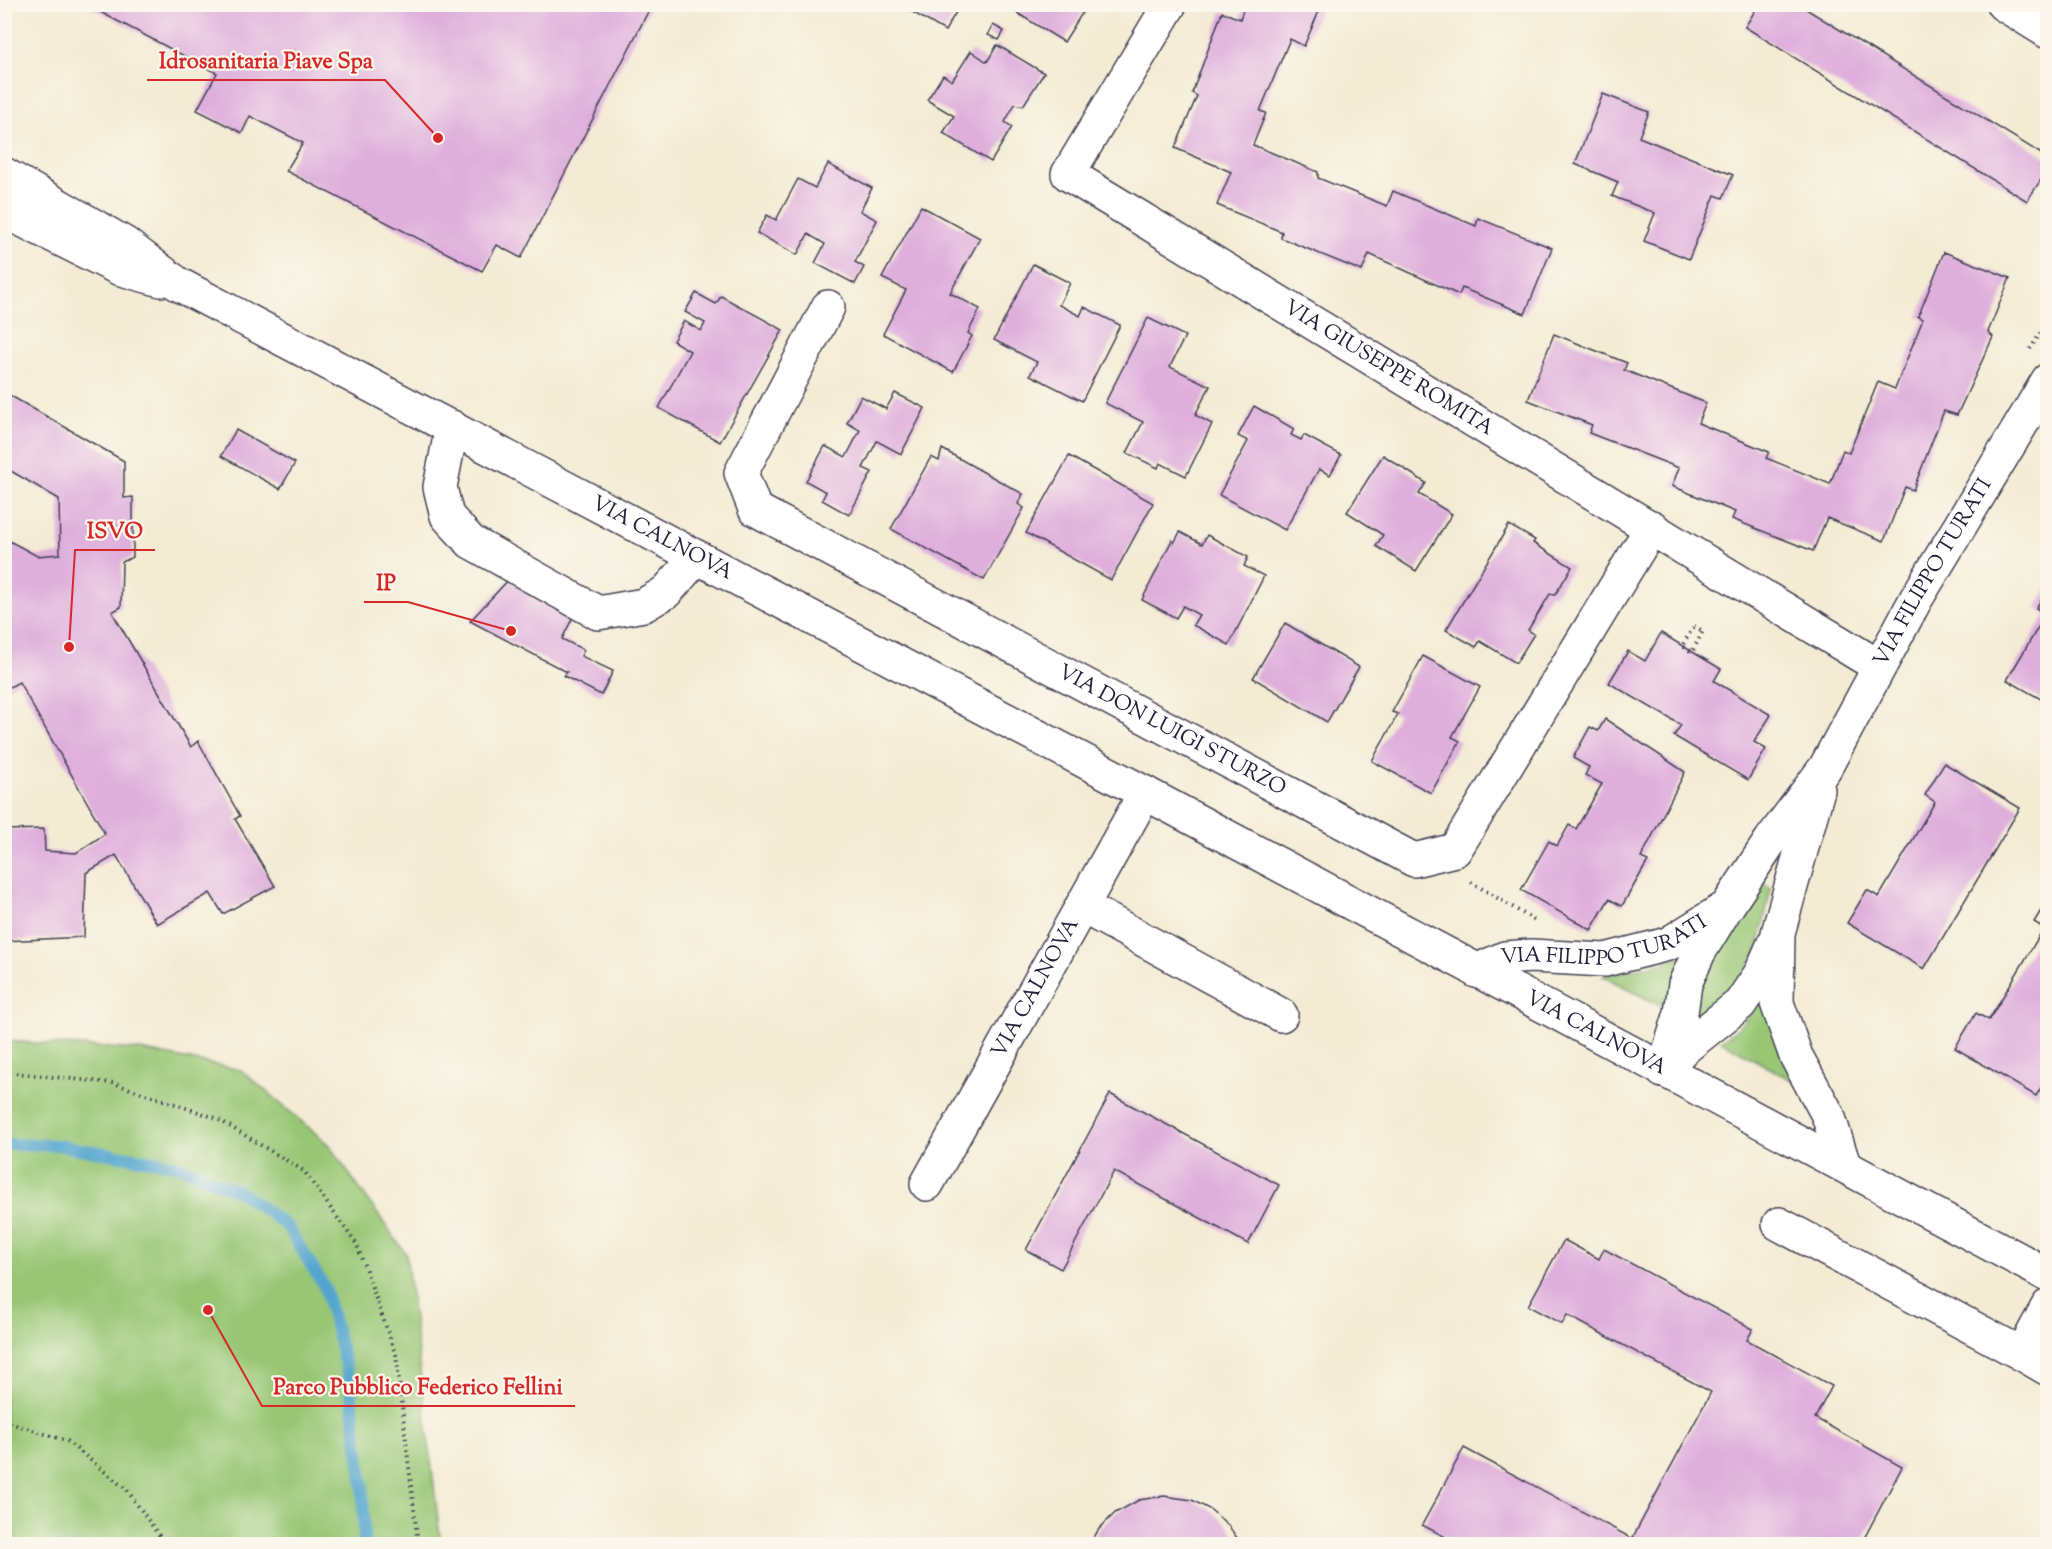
<svg xmlns="http://www.w3.org/2000/svg" width="2052" height="1549" font-family="'Sorts Mill Goudy',serif">
  <style>
    .green { fill: #98c674; stroke: #5d7458; stroke-width: 1.5 }
    .lines { fill: none; stroke-linecap: round; stroke-linejoin: round }
    .stream { stroke: #53a5ce; stroke-width: 12 }
    .building { fill: #deafdb }
    .minor-casing { stroke: #414052; stroke-width: 36 }
    .major-casing { stroke: #414052; stroke-width: 36 }
    .path { stroke: #414052; stroke-width: 4; stroke-dasharray: 1.5 4.5; stroke-linecap: butt }
    .minor { stroke: #fff; stroke-width: 33 }
    .major { stroke: #fff; stroke-width: 33 }
    .labels { text-anchor: middle; dominant-baseline: central; stroke-width: 4.5; stroke-linejoin: round; paint-order: stroke }
    .street-label { font-size: 21px; fill: #22223b; stroke: #fbf7ec }
    .leader { fill: none; stroke: #d62828; stroke-width: 2 }
    .callout-dot { fill: #d62828; stroke: #fbf7ec; stroke-width: 2 }
    .callout-label { font-size: 22px; text-anchor: middle; font-weight: bold; fill: #d62828; stroke: #fbf7ec; stroke-width: 4.5; stroke-linejoin: round; paint-order: stroke }
  </style>
  <rect width="100%" height="100%" fill="#fbf7ec"/>
  <filter id="ink" filterUnits="userSpaceOnUse"><feTurbulence type="fractalNoise" baseFrequency=".0167" numOctaves="2"/><feDisplacementMap in="SourceGraphic" scale="12" xChannelSelector="R" yChannelSelector="G"/><feConvolveMatrix kernelMatrix="1 2 1 2 8 2 1 2 1" color-interpolation-filters="sRGB"/></filter>
  <filter id="wash" filterUnits="userSpaceOnUse"><feTurbulence type="fractalNoise" baseFrequency=".008" numOctaves="4" result="noise"/><feDisplacementMap in="SourceGraphic" scale="24" xChannelSelector="R" yChannelSelector="G"/><feGaussianBlur stdDeviation="1.35" result="paint"/><feColorMatrix in="noise" values="0 0 0 0 0 0 0 0 0 0 0 0 0 0 0 0 0 1.4 0 .05"/><feComposite in="paint" operator="in"/></filter>
  <g filter="url(#wash)">
    <rect width="100%" height="100%" fill="#f3ebd4"/>
    <g class="green">
      <polygon points="1764,883 1771,888 1758,948 1735,991 1695,1025 1696,994 1713,957"/>
      <polygon points="1688,950 1670,1011 1603,976 1665,962"/>
      <polygon points="1764,999 1795,1082 1721,1041 1738,1028"/>
      <polygon points="4,1041 140,1050 241,1070 328,1144 406,1254 441,1544 5,1544"/>
    </g>
    <g class="lines">
      <polyline class="stream" points="4,1144 56,1145 176,1165 240,1192 287,1226 325,1288 350,1383 363,1487 364,1544"/>
    </g>
    <g id="blocks">
      <g class="building">
        <polygon points="85,4 652,4 521,258 497,245 482,271 286,171 303,143 250,116 242,133 197,110 217,73"/>
        <polygon points="910,4 954,4 959,7 945,31 907,9"/>
        <polygon points="1022,4 1082,4 1086,7 1064,42 1017,13"/>
        <polygon points="1245,4 1322,4 1304,46 1290,39 1260,111 1266,113 1253,145 1318,172 1318,178 1387,206 1393,191 1476,226 1478,218 1552,248 1525,314 1462,288 1459,295 1369,254 1362,271 1281,238 1282,232 1217,205 1231,172 1175,148 1197,96 1192,93 1222,12 1240,19"/>
        <polygon points="1759,4 1798,4 2048,158 2048,169 2027,201 1745,27"/>
        <polygon points="993,25 1004,31 999,40 988,35"/>
        <polygon points="997,45 1044,73 1023,106 1015,104 1005,122 1012,127 991,162 943,133 954,116 927,100 943,75 952,81 971,51 987,62"/>
        <polygon points="1603,94 1649,112 1639,137 1733,175 1723,198 1715,195 1689,259 1644,241 1655,213 1612,196 1618,182 1575,164"/>
        <polygon points="828,164 872,188 860,211 877,220 855,262 864,267 855,284 815,263 825,244 808,234 797,255 757,233 767,215 776,220 798,179 815,188"/>
        <polygon points="921,206 980,238 950,293 980,309 968,333 972,336 953,372 883,334 906,290 882,278"/>
        <polygon points="1944,252 2010,278 1988,332 1993,337 1957,415 1944,411 1913,490 1905,487 1884,541 1827,518 1813,551 1732,519 1735,512 1672,486 1679,468 1589,433 1592,425 1528,400 1554,334 1627,363 1624,370 1706,403 1698,423 1769,452 1766,458 1830,484 1843,450 1849,453 1878,382 1895,389 1923,319 1918,317"/>
        <polygon points="1033,264 1070,283 1059,305 1080,316 1084,307 1120,325 1082,401 1030,375 1037,362 994,340"/>
        <polygon points="696,293 716,304 721,296 783,330 720,442 659,408 690,351 673,341 684,321 701,331 705,323 685,312"/>
        <polygon points="1148,318 1185,336 1170,367 1210,386 1195,415 1212,424 1186,476 1160,463 1158,468 1127,453 1143,422 1105,403"/>
        <polygon points="4,392 124,461 124,498 133,497 133,557 122,562 121,607 112,612 191,747 198,741 240,816 235,819 275,886 223,914 210,893 157,924 116,855 86,873 84,937 4,941 4,830 44,829 45,851 76,853 105,834 19,682 4,690 4,538 37,556 60,554 59,499 4,467"/>
        <polygon points="895,393 925,408 901,454 877,441 863,468 872,472 849,515 822,500 826,492 806,481 825,446 846,457 860,430 847,423 861,396 886,409"/>
        <polygon points="1254,406 1294,429 1291,435 1301,440 1304,435 1341,455 1330,475 1319,469 1285,530 1219,495 1248,441 1238,436"/>
        <polygon points="236,430 295,463 280,489 221,456"/>
        <polygon points="942,449 1023,494 1018,504 1024,508 984,580 891,529 931,457 939,461"/>
        <polygon points="1383,455 1426,483 1419,494 1452,514 1416,571 1376,546 1383,535 1347,512"/>
        <polygon points="1069,456 1153,503 1111,580 1026,533"/>
        <polygon points="1509,525 1535,540 1533,543 1572,567 1555,595 1550,594 1528,630 1534,634 1516,663 1480,641 1476,647 1446,630"/>
        <polygon points="1180,532 1202,544 1207,535 1248,557 1244,566 1264,576 1229,645 1193,625 1199,615 1183,606 1176,618 1142,600 1172,540 1174,543"/>
        <polygon points="527,560 586,591 562,639 584,650 581,656 613,671 601,695 564,676 567,672 470,621"/>
        <polygon points="2048,588 2048,703 2007,680 2046,614 2036,608"/>
        <polygon points="1285,623 1359,667 1327,722 1253,678"/>
        <polygon points="1661,633 1721,669 1714,681 1771,715 1754,742 1766,749 1748,780 1674,736 1681,725 1609,683 1628,651 1645,661"/>
        <polygon points="1423,656 1480,687 1452,737 1460,741 1431,793 1372,761 1398,714 1392,712"/>
        <polygon points="1605,719 1685,772 1641,858 1648,861 1622,906 1609,899 1591,930 1521,890 1549,841 1557,846 1569,825 1576,829 1602,784 1585,775 1589,767 1573,758 1590,727 1598,731"/>
        <polygon points="1944,763 2020,808 1924,969 1847,923 1867,890 1879,897 1935,802 1925,795"/>
        <polygon points="2048,899 2048,1076 2036,1096 1955,1048 1976,1013 1989,1020 2044,928 2034,922"/>
        <polygon points="1110,1094 1279,1185 1248,1244 1114,1171 1061,1269 1026,1250"/>
        <polygon points="1564,1240 1599,1259 1604,1249 1753,1329 1747,1340 1832,1386 1815,1418 1902,1467 1861,1544 1646,1544 1633,1537 1711,1392 1567,1315 1562,1324 1528,1306"/>
        <polygon points="1464,1448 1635,1540 1633,1544 1459,1544 1422,1525"/>
        <polygon points="1164,1496 1192,1500 1211,1510 1228,1525 1241,1544 1090,1544 1099,1529 1115,1513 1139,1500"/>
      </g>
    </g>
  </g>
  <g filter="url(#ink)">
    <use href="#blocks" fill-opacity="0" stroke="#414052" stroke-width="1.5"/>
    <g class="lines">
      <defs>
        <g id="minor">
          <path id="s1" d="M1170 4 1068 174 1878 666"/>
          <polyline points="2003,4 2048,32"/>
          <path id="s2" d="M828 307 741 473 755 509 1414 860 1455 850 1652 527"/>
          <polyline points="452,427 440,487 447,516 471,542 598,613 644,605 666,592 697,557"/>
          <polyline points="1818,790 1778,933 1777,1003 1796,1056 1828,1115 1844,1165"/>
          <polyline points="1082,906 1281,1015"/>
          <path id="s3" d="M1476 971 1505 958 1531 956 1605 960 1668 944 1727 907 1771 840 1825 768 1916 599 2048 380"/>
          <polyline points="1664,1068 1681,1013 1685,984 1699,952 1723,913"/>
          <polyline points="1663,1071 1682,1050 1740,1004 1761,973 1774,943"/>
          <path id="s4" d="M927 1184 1145 793"/>
          <polyline points="1779,1224 2022,1354 2048,1306"/>
          <polyline points="2022,1354 2048,1369"/>
        </g>
        <g id="major">
          <path id="s5" d="M4 174 124 243 178 284 1145 793 2048 1275"/>
          <polyline points="4,211 118,268 161,280"/>
        </g>
      </defs>
      <use href="#minor" class="minor-casing"/>
      <use href="#major" class="major-casing"/>
      <g class="path">
        <polyline points="2030,349 2048,322"/>
        <polygon points="1694,626 1703,631 1692,652 1682,646"/>
        <polyline points="1471,882 1534,920"/>
        <polyline points="4,1072 113,1083 216,1118 304,1171 357,1245 396,1355 418,1544"/>
        <polyline points="4,1421 67,1441 127,1490 165,1544"/>
      </g>
      <use href="#minor" class="minor"/>
      <use href="#major" class="major"/>
    </g>
  </g>
  <g class="labels">
    <g class="street-label">
      <text stroke="none"><textPath href="#s1" startOffset="573">VIA GIUSEPPE ROMITA</textPath></text>
      <text stroke="none"><textPath href="#s5" startOffset="753">VIA CALNOVA</textPath></text>
      <text stroke="none"><textPath href="#s3" startOffset="660">VIA FILIPPO TURATI</textPath></text>
      <text stroke="none"><textPath href="#s2" startOffset="698">VIA DON LUIGI STURZO</textPath></text>
      <text stroke="none"><textPath href="#s3" startOffset="134">VIA FILIPPO TURATI</textPath></text>
      <text stroke="none"><textPath href="#s4" startOffset="224">VIA CALNOVA</textPath></text>
      <text stroke="none"><textPath href="#s5" startOffset="1810">VIA CALNOVA</textPath></text>
    </g>
  </g>
  <path class="leader" d="M438 138L385 80H147M69 647L75 550H155M511 631L408 602H364M208 1310L262 1406H575"/>
  <g class="callout-dot">
    <circle cx="438" cy="138" r="6"/>
    <circle cx="69" cy="647" r="6"/>
    <circle cx="511" cy="631" r="6"/>
    <circle cx="208" cy="1310" r="6"/>
  </g>
  <g class="callout-label">
    <text x="266" y="68">Idrosanitaria Piave Spa</text>
    <text x="115" y="538">ISVO</text>
    <text x="386" y="590">IP</text>
    <text x="418" y="1394">Parco Pubblico Federico Fellini</text>
  </g>
  <rect width="2052" height="1549" fill="none" stroke="#fbf7ec" stroke-width="24"/>
</svg>
